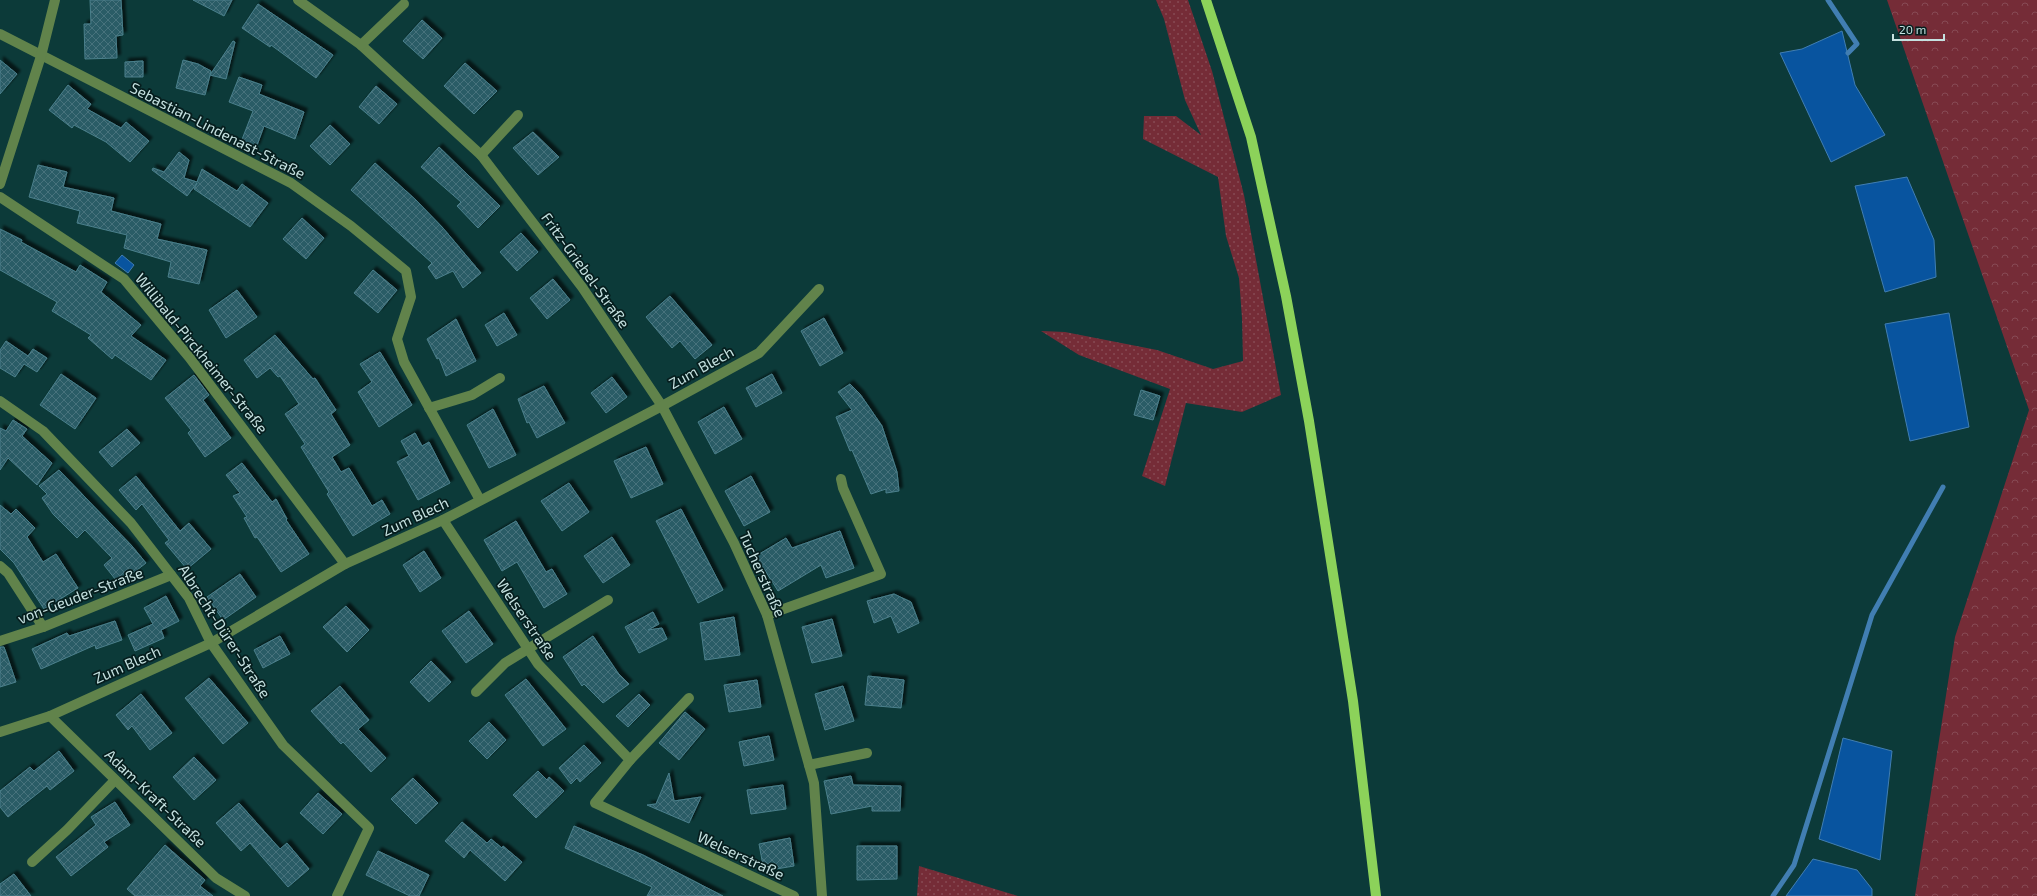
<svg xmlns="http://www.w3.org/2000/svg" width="2037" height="896" font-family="'Exo 2',sans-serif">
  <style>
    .grass { fill: url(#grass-dots) }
    .forest { fill: url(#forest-crowns) }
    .water { fill: #08549f; stroke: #417eb2 }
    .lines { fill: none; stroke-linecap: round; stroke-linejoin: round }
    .stream { stroke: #417eb2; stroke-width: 5 }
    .building { fill: url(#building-cross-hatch); stroke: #4b808c; filter: url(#shadow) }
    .minor { stroke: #61834b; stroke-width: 10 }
    .major { stroke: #8cd25a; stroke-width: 10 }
    .labels { text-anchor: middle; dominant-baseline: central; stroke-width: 3.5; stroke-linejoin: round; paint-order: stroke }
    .street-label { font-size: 15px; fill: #c5e1e0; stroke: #061e1e }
  </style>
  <defs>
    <pattern id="grass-dots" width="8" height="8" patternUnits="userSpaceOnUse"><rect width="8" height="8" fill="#752c37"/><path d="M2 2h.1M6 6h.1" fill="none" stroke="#874a54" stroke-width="1.8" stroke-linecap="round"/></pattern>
    <pattern id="forest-crowns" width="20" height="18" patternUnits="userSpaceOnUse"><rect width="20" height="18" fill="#752c37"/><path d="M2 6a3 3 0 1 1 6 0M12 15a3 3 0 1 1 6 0" fill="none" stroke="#874a54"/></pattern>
    <pattern id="building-cross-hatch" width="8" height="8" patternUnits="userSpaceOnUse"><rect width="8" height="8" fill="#2a5b66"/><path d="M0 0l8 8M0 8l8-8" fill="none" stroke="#47727c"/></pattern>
    <filter id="shadow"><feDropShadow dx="3.5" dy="-3.5" stdDeviation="1" flood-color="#0009"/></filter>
  </defs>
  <rect width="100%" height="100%" fill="#0c3a39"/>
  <g class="grass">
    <polygon points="1156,0 1188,0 1212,71 1244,195 1281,395 1242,412 1186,403 1165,486 1142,476 1170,389 1079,355 1041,331 1065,332 1157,350 1213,369 1243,361 1242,318 1239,278 1226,236 1218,177 1143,139 1144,116 1176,116 1201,135 1185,100 1164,19"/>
    <polygon points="919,866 1018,896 917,896"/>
  </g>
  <polygon class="forest" points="1887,0 2037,0 2037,896 1915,896 1955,637 2029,410"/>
  <g class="water">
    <polygon points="1842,31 1855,85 1885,135 1831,162 1780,53 1802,49"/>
    <polygon points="1907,177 1934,240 1936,277 1885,292 1855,186"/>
    <polygon points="122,255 134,265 128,273 115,263"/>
    <polygon points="1949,313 1969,427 1910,441 1885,324"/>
    <polygon points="1843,738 1892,751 1880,860 1819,839"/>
    <polygon points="1813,859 1857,870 1872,889 1872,896 1786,896"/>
  </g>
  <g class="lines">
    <g class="stream">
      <polyline points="1828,0 1857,44 1848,53"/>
      <polyline points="1773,896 1794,865 1872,615 1943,487"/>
    </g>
  </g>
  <g class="building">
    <polygon points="90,0 121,0 123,35 116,36 117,58 85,59 84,24 91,24"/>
    <polygon points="193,0 232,0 224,16"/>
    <polygon points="258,4 333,55 316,78 271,45 270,47 242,28"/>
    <polygon points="422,20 442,38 423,59 403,41"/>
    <polygon points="233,41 235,42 226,79 210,75"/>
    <polygon points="0,60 17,74 0,94"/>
    <polygon points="183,60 198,64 211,71 205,95 176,88"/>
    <polygon points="143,61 143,77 125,77 125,62"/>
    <polygon points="465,63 497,91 474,114 444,86"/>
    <polygon points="239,77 262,85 259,94 304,112 295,139 264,126 256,148 241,142 253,111 229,102"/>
    <polygon points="68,85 91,104 87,109 121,128 126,122 149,141 130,162 106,142 74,125 72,128 49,110"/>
    <polygon points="376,86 397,104 379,124 359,107"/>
    <polygon points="330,125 350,144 330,165 310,146"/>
    <polygon points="533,132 559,157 538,175 513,148"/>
    <polygon points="439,147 500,206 478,228 457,206 461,202 421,167"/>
    <polygon points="179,152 189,160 184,178 197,182 202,169 237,191 242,184 268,203 250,227 194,189 197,183 187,196 152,170 153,168 164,172"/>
    <polygon points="375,163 416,200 443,228 481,273 463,288 453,271 436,279 428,267 432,263 351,190"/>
    <polygon points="38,165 67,172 63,187 114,198 111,211 161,224 157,239 207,250 199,284 168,277 171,262 124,248 127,235 77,223 80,211 29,197"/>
    <polygon points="302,218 324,238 306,259 283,239"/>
    <polygon points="0,229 22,240 21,242 76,272 80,265 107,282 101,292 141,325 131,336 166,360 151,380 115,355 112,359 88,338 91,335 52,311 57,302 0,270"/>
    <polygon points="521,233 538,252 517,271 500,252"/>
    <polygon points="373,270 397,290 378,313 354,293"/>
    <polygon points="553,279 570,300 547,319 530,298"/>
    <polygon points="237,290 257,317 226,338 209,310"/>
    <polygon points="670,296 712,345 695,359 680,341 672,348 646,317"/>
    <polygon points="504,313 517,335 497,346 485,325"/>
    <polygon points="824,318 843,353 820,366 801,331"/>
    <polygon points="456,319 476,361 446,376 439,358 437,359 427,339"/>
    <polygon points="275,335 313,379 315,378 336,410 331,414 350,445 332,457 341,472 349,468 372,506 382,500 390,514 353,536 327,494 329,492 301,447 305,444 285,414 299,404 280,376 278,377 270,368 257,378 244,360"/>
    <polygon points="6,341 28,356 33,349 47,358 37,372 24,364 15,377 0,368 0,350"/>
    <polygon points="380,352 412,405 379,427 358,392 372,382 360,364"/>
    <polygon points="61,374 96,398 75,429 40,405"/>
    <polygon points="772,374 782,393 756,407 746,388"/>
    <polygon points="194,375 209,395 203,400 231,438 205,457 188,433 191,430 165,398"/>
    <polygon points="612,377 627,397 606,413 591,393"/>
    <polygon points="850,384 860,394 882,426 897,472 899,491 886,493 886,489 871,494 852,450 850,451 836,417 852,410 838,392"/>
    <polygon points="544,386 565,423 537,438 529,422 527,423 518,399"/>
    <polygon points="1141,390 1160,396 1153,420 1134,415"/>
    <polygon points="724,407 742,439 715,454 698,422"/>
    <polygon points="493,409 516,455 489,468 467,425"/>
    <polygon points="13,420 27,429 22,436 52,463 37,485 8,458 0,470 0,428 6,431"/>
    <polygon points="127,429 140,443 112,467 99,452"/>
    <polygon points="415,433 422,446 429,442 450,483 418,500 397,462 409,456 401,441"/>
    <polygon points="646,447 663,484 631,498 614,461"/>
    <polygon points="242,463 272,502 276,499 287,519 286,520 309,554 281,572 257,537 255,538 244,518 247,517 233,496 240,493 226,475"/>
    <polygon points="59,470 132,546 146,563 119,584 104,565 112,558 85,530 77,538 53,514 42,498 47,494 39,486"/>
    <polygon points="136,476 180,531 189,523 211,549 187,569 165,543 169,540 142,504 136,510 119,490"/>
    <polygon points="751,476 770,512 744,526 725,491"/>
    <polygon points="569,483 589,512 562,531 541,501"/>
    <polygon points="0,505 11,514 16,509 35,528 27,537 43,562 56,554 78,588 44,609 14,563 0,549"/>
    <polygon points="681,509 723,590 698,603 656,521"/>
    <polygon points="516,521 546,572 552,569 567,594 544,608 517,562 502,571 484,540"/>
    <polygon points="840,531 854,568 826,578 821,565 778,591 756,556 786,538 792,548"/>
    <polygon points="612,537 630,565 603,583 584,556"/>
    <polygon points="424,551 441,578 420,592 403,565"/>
    <polygon points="240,574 256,597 223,620 207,597"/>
    <polygon points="894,594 911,602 919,623 898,633 891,616 874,623 867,601"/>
    <polygon points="166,596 179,621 161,630 164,638 135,651 128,635 153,624 144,608"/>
    <polygon points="346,606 369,630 347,652 323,627"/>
    <polygon points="469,611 493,644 466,663 442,631"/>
    <polygon points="653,612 659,624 648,630 662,628 667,639 639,653 625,627"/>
    <polygon points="734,617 740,655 705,660 700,623"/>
    <polygon points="832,619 842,656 812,663 802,627"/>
    <polygon points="115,621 122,640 96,649 95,645 41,669 32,649 67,633 69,636"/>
    <polygon points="280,636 290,654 263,668 254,650"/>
    <polygon points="593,636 618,673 629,684 603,703 584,684 582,686 563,657"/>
    <polygon points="0,647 4,647 16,682 0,687"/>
    <polygon points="431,661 451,682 429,702 410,682"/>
    <polygon points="868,676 904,680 901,708 865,705"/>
    <polygon points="209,678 248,723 223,744 185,698"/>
    <polygon points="526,679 566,729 543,746 505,695"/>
    <polygon points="757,680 761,707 729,712 724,685"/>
    <polygon points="340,686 369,720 358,729 386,758 371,772 343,742 341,744 311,711"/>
    <polygon points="843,686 854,721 825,730 815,694"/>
    <polygon points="141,694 172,733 150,750 132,726 128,730 116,715"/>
    <polygon points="639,694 650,705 628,727 616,716"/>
    <polygon points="685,712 705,729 679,760 659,743"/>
    <polygon points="489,722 506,740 487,759 469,741"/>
    <polygon points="769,736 774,760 744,766 739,742"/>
    <polygon points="584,745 601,763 580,782 577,778 571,784 559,768"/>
    <polygon points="59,751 74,771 50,790 47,786 8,817 0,807 0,791 30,767 34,771"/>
    <polygon points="194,757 216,780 194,800 173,777"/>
    <polygon points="538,771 547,780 549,777 564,791 536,818 513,795"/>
    <polygon points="669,773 674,801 701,797 689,823 647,805 656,804"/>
    <polygon points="851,776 853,785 901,786 900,811 872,811 872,806 831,814 824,781"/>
    <polygon points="413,778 438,803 416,824 391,799"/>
    <polygon points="783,785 786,809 751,814 747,790"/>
    <polygon points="318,793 342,814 323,834 300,813"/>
    <polygon points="115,802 130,825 104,842 108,847 71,876 56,857 96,825 91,817"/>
    <polygon points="239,803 280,849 287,843 309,869 288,887 250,843 241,851 216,823"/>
    <polygon points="462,822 487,843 491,839 502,848 503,846 522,862 505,881 470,850 464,858 445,841"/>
    <polygon points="574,826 643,855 723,896 647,896 652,887 565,848"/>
    <polygon points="790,838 794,866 764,871 759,844"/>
    <polygon points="165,845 205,880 200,886 213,896 135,896 127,889"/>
    <polygon points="857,846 897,846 897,879 857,880"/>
    <polygon points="378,851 429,875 419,896 410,896 366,875"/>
    <polygon points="14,874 31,896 0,896 0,884"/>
  </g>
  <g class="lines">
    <g class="minor">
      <polyline points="298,0 361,45 481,155 582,287 662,406 734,543 767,615 814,783 822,896"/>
      <polyline points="0,34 291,183 351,226 406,271 411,297 397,339 404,362 480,500"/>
      <polyline points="361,45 404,4"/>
      <polyline points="481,155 518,115"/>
      <polyline points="0,184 41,56 55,0"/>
      <polyline points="0,197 124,279 189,357 345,564"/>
      <polyline points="0,401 43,431 131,523 189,598 211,643 283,745 369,828 337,896"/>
      <polyline points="429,408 472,395 500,378"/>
      <polyline points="443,520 538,664 630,760 595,803 794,896"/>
      <polyline points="0,566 8,573 43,627"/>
      <polyline points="767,615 881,574 843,488 841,479"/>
      <polyline points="0,641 43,627 171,575"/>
      <polyline points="476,692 505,663 608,600"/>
      <polyline points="50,716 216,878 245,896"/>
      <polyline points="0,732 50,716 211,643 345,564 443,520 662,406 759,353 819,289"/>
      <polyline points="630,760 689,698"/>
      <polyline points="809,765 867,753"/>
      <polyline points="32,862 67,830 115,780"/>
    </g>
    <polyline class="major" points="1206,0 1251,137 1286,296 1309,421 1353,701 1376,896"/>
  </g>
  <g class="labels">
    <g class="street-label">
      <text transform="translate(218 130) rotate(27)">Sebastian-Lindenast-Straße</text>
      <text transform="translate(586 270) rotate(54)">Fritz-Griebel-Straße</text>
      <text transform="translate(202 353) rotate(51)">Willibald-Pirckheimer-Straße</text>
      <text transform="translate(701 367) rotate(-29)">Zum Blech</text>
      <text transform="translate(415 516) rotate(-25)">Zum Blech</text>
      <text transform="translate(763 574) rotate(66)">Tucherstraße</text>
      <text transform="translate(80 595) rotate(-21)">von-Geuder-Straße</text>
      <text transform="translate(527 619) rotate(56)">Welserstraße</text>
      <text transform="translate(225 631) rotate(57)">Albrecht-Dürer-Straße</text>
      <text transform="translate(127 664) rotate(-24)">Zum Blech</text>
      <text transform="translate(156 798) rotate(44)">Adam-Kraft-Straße</text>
      <text transform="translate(741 855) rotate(25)">Welserstraße</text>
    </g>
  </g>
  <path d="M1893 34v6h51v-6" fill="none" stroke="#c5e1e0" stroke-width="2"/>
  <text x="1899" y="34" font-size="12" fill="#c5e1e0" stroke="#061e1e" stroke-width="3" paint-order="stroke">20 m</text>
</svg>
